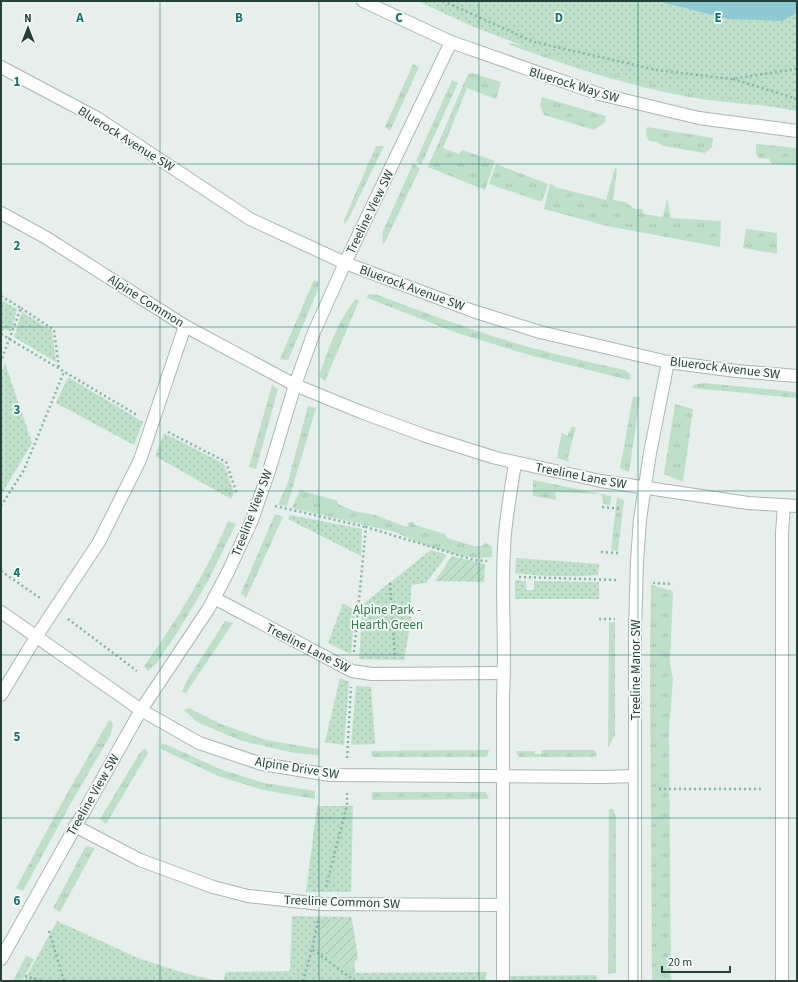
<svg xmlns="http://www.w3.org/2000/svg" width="798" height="982" font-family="'Source Sans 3',sans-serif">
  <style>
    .grass { fill: url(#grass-tufts) }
    .park { fill: url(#park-dots) }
    .garden { fill: url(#garden-furrows) }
    .water { fill: #8ec9d4 }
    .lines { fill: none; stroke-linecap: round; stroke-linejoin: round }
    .service-casing { stroke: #a8b8b2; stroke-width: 14 }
    .minor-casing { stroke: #a8b8b2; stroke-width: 14 }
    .path { stroke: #86b3a5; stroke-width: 2.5; stroke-dasharray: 2 3; stroke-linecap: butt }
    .service { stroke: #fff; stroke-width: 12 }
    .minor { stroke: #fff; stroke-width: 12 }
    .grid { fill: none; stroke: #0f766e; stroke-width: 1; stroke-opacity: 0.55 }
    .labels { text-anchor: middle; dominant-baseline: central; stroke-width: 3.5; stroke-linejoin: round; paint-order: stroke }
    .street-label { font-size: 13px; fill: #24423a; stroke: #f7fbf9 }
    .park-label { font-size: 13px; fill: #2d7a4b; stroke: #f7fbf9 }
    .grid-label { font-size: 13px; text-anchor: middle; font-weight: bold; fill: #0f766e; stroke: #f7fbf9; stroke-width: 3.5; stroke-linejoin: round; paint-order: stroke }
  </style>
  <defs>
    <pattern id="grass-tufts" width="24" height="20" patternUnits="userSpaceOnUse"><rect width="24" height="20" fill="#bfe0c8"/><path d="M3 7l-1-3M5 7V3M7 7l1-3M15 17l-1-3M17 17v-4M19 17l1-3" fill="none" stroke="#a4c1ad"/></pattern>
    <pattern id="park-dots" width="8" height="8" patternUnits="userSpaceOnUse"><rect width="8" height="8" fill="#bfe0c8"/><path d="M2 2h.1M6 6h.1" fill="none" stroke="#a4c1ad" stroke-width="1.8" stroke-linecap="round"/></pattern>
    <pattern id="garden-furrows" width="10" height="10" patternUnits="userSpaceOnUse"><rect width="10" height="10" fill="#bfe0c8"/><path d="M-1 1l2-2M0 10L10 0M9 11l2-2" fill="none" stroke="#a4c1ad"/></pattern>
  </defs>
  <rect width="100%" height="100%" fill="#e6efeb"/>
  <g class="grass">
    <path d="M512 43 654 80 797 108C770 106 742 104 715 101 644 91 575 69 508 44Z"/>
    <polygon points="413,64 419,67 390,131 385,127"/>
    <polygon points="472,73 501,82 496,99 467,88 443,148 459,154 462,150 495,161 485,190 428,167 468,74"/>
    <polygon points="452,80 458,83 421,165 416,161"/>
    <polygon points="542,97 606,116 605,122 594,130 544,115 540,106"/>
    <polygon points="647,127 713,138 712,147 705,153 663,146 657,142 649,141 646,134"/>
    <polygon points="756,144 797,148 797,165 772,164 769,159 759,158 756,153"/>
    <polygon points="376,146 384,146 349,218 345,224 344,220"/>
    <polygon points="413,164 420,168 385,242 382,244 383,231"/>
    <polygon points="496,164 548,184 542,202 489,184"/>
    <polygon points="615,168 617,169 613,200 625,202 635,209 642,209 644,214 663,217 667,199 671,218 721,221 720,247 607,226 544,209 550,184 554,185 555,187 606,200"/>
    <polygon points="746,229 777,233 777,254 743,248"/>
    <polygon points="314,280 318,282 318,290 288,360 280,359"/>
    <path d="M368 294 378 295C416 309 454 324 492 336 536 350 580 360 625 370L631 375 629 380 533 356 460 334 367 298Z"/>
    <path d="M356 299 359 301 325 381 319 376C328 351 338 319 356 299Z"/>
    <polygon points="704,383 797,392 797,398 692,388 693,385"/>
    <polygon points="272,385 278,389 256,469 249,467"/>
    <polygon points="633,397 640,397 629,472 620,468"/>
    <polygon points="675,404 693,409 683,482 664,474"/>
    <polygon points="308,406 316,408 287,506 278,505 288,482"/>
    <polygon points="572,427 576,427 568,457 569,462 557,458 562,432 567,436"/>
    <polygon points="533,480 611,496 610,505 603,504 602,496 600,494 555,492 556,500 533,496"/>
    <polygon points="300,490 338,501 338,504 354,511 375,515 407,527 409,522 413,522 415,525 445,534 447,538 474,546 482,546 485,543 492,546 492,557 478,558 461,556 427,546 395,532 292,508"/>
    <polygon points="617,497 624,500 618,551 611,550"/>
    <polygon points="275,514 283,517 246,598 241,593"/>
    <path d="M228 521 236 524 208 581 177 633 156 664 148 671 144 666C177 620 206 573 228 521Z"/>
    <polygon points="651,585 673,591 670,664 673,679 669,729 671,981 652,981 650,668"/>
    <polygon points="225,621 233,623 186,693 182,692 186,682"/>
    <polygon points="609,622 615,622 615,735 608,748"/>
    <polygon points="189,708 221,724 266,740 319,749 318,755 295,753 242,741 197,722 184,710"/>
    <polygon points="109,720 112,722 113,725 110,736 71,803 23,891 16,888 64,799"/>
    <polygon points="161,744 165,744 220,769 264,783 315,791 315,799 263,790 218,776 161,749"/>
    <polygon points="145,748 148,753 106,824 100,819 139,754"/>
    <polygon points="489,750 487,757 372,757 371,751"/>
    <polygon points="542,750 595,750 597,756 591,757 519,757 516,751 535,751 535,754 541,754"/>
    <polygon points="372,792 486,792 489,799 372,800"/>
    <polygon points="609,809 613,809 616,817 616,973 608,974"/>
    <polygon points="86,846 95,848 60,912 53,908"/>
    <polygon points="26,956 34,959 22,981 13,981"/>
  </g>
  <g class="park">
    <polygon points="418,1 797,1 797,111 693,94 579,67 469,25"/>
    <polygon points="1,300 17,309 11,332 5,329 3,331 1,330"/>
    <polygon points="22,312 52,331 56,362 14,337"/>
    <polygon points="5,363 32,443 1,495 1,374"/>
    <polygon points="68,377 143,422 134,445 56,403"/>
    <polygon points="164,433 224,464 234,493 231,499 155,456"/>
    <polygon points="290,515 362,529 361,556 288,519"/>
    <polygon points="431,550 447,555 426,583 411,585 411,620 404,660 359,659 363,604"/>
    <path d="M516 558 599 564 598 575C568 577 545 577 515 573Z"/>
    <polygon points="515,580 526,581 526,590 534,590 534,581 599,582 599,599 515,599"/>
    <polygon points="343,603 355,610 351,654 328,643"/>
    <polygon points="340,678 349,682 344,745 325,742"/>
    <polygon points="356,686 371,687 375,744 351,745"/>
    <polygon points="317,806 353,806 351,892 306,892"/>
    <polygon points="292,916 351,917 355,973 486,972 486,981 223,981 226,972 290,971"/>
    <polygon points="57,921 138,958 184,973 218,981 24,981"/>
    <polygon points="597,975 597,981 510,981 510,976"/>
  </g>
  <g class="garden">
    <polygon points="452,556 485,564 484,582 435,581"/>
    <polygon points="352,919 358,958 347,971 316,946 323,920"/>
  </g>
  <polygon class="water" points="658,1 797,1 797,13 782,21 728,19"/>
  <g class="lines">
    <defs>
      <g id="service">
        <polyline points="1,213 45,237 185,326 295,385 361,412 426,436 496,458 601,481 748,503 797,506"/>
        <polyline points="214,598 352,671 372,674 504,673"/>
        <polyline points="1,695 36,637 99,542 140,460 185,326"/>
        <polyline points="75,826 140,860 213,887 248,896 321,904 503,905"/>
        <path d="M503 981V695C506 646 501 597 504 548 505 520 511 491 515 463"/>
        <polyline points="782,981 782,533 784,505"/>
      </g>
      <g id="minor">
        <polyline points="363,1 451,42 599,94 699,118 797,131"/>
        <polyline points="1,67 97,118 250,219 345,263 473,311 540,332 668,362 736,371 797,376"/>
        <polyline points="1,612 141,710 199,743 262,764 330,775 603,777 635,776"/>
        <polyline points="1,959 141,710 209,608 228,572 252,520 269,471 295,385 314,332 345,263 451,42"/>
        <polyline points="635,981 635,630 637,561 640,519 650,453 668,362"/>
      </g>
    </defs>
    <use href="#service" class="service-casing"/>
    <use href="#minor" class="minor-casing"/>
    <g class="path">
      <polyline points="443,1 534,42 657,70 731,79 797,69"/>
      <polyline points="733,79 797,99"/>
      <polyline points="1,296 21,308 1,361"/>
      <polyline points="21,308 54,330 59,369"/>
      <polyline points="1,334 137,415"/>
      <polyline points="168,432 226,462 237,494"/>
      <polyline points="1,506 24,470 64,372"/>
      <polyline points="275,506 366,527"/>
      <polyline points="602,507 622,509"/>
      <polyline points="601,552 618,553"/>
      <polyline points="1,571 40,598"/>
      <polyline points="519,577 618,580"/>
      <polyline points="390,583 395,657"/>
      <polyline points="653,583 671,584"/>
      <polyline points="68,619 137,671"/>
      <polyline points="599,619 615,619"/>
      <polyline points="354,652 366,527 474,560 487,561"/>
      <polyline points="347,758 351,687"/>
      <polyline points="659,789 764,789"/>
      <polyline points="326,887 347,805 347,793"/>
      <polyline points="1,910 2,910"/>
      <polyline points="318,921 312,949 355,981"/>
      <polyline points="49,931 64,981"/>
      <polyline points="25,976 42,981"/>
      <polyline points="303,981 312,949"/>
    </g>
    <use href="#service" class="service"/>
    <use href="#minor" class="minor"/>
  </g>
  <path class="grid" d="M160 1V981M319 1V981M479 1V981M638 1V981M1 164H797M1 327H797M1 491H797M1 655H797M1 818H797"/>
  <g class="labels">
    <g class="street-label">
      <text transform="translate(574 85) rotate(17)">Bluerock Way SW</text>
      <text transform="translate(126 139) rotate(32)">Bluerock Avenue SW</text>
      <text transform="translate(370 212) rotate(-64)">Treeline View SW</text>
      <text transform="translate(412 288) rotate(20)">Bluerock Avenue SW</text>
      <text transform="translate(146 301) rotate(32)">Alpine Common</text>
      <text transform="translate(725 368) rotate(7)">Bluerock Avenue SW</text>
      <text transform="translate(581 476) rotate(11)">Treeline Lane SW</text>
      <text transform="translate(252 513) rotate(-69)">Treeline View SW</text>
      <text transform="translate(308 648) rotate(27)">Treeline Lane SW</text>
      <text transform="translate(636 670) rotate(-90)">Treeline Manor SW</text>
      <text transform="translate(297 768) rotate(9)">Alpine Drive SW</text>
      <text transform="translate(93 795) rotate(-60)">Treeline View SW</text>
      <text transform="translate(342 902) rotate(2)">Treeline Common SW</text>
    </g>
    <g class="park-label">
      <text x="387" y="610">Alpine Park -<tspan x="387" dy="15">Hearth Green</tspan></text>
    </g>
  </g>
  <g class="grid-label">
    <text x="80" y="22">A</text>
    <text x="239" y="22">B</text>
    <text x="399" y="22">C</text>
    <text x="559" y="22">D</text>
    <text x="718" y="22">E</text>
    <text x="17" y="86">1</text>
    <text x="17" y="250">2</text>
    <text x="17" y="414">3</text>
    <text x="17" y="577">4</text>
    <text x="17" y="741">5</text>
    <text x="17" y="905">6</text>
  </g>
  <rect width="798" height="982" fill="none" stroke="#24423a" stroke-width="4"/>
  <g transform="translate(28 28)" stroke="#f7fbf9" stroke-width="3" paint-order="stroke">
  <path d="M0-3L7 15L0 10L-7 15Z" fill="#24423a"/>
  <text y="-6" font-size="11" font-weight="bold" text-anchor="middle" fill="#24423a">N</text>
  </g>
  <path d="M662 966v6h68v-6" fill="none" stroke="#24423a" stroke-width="2"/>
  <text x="668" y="966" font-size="12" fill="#24423a" stroke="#f7fbf9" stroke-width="3" paint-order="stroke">20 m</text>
</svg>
